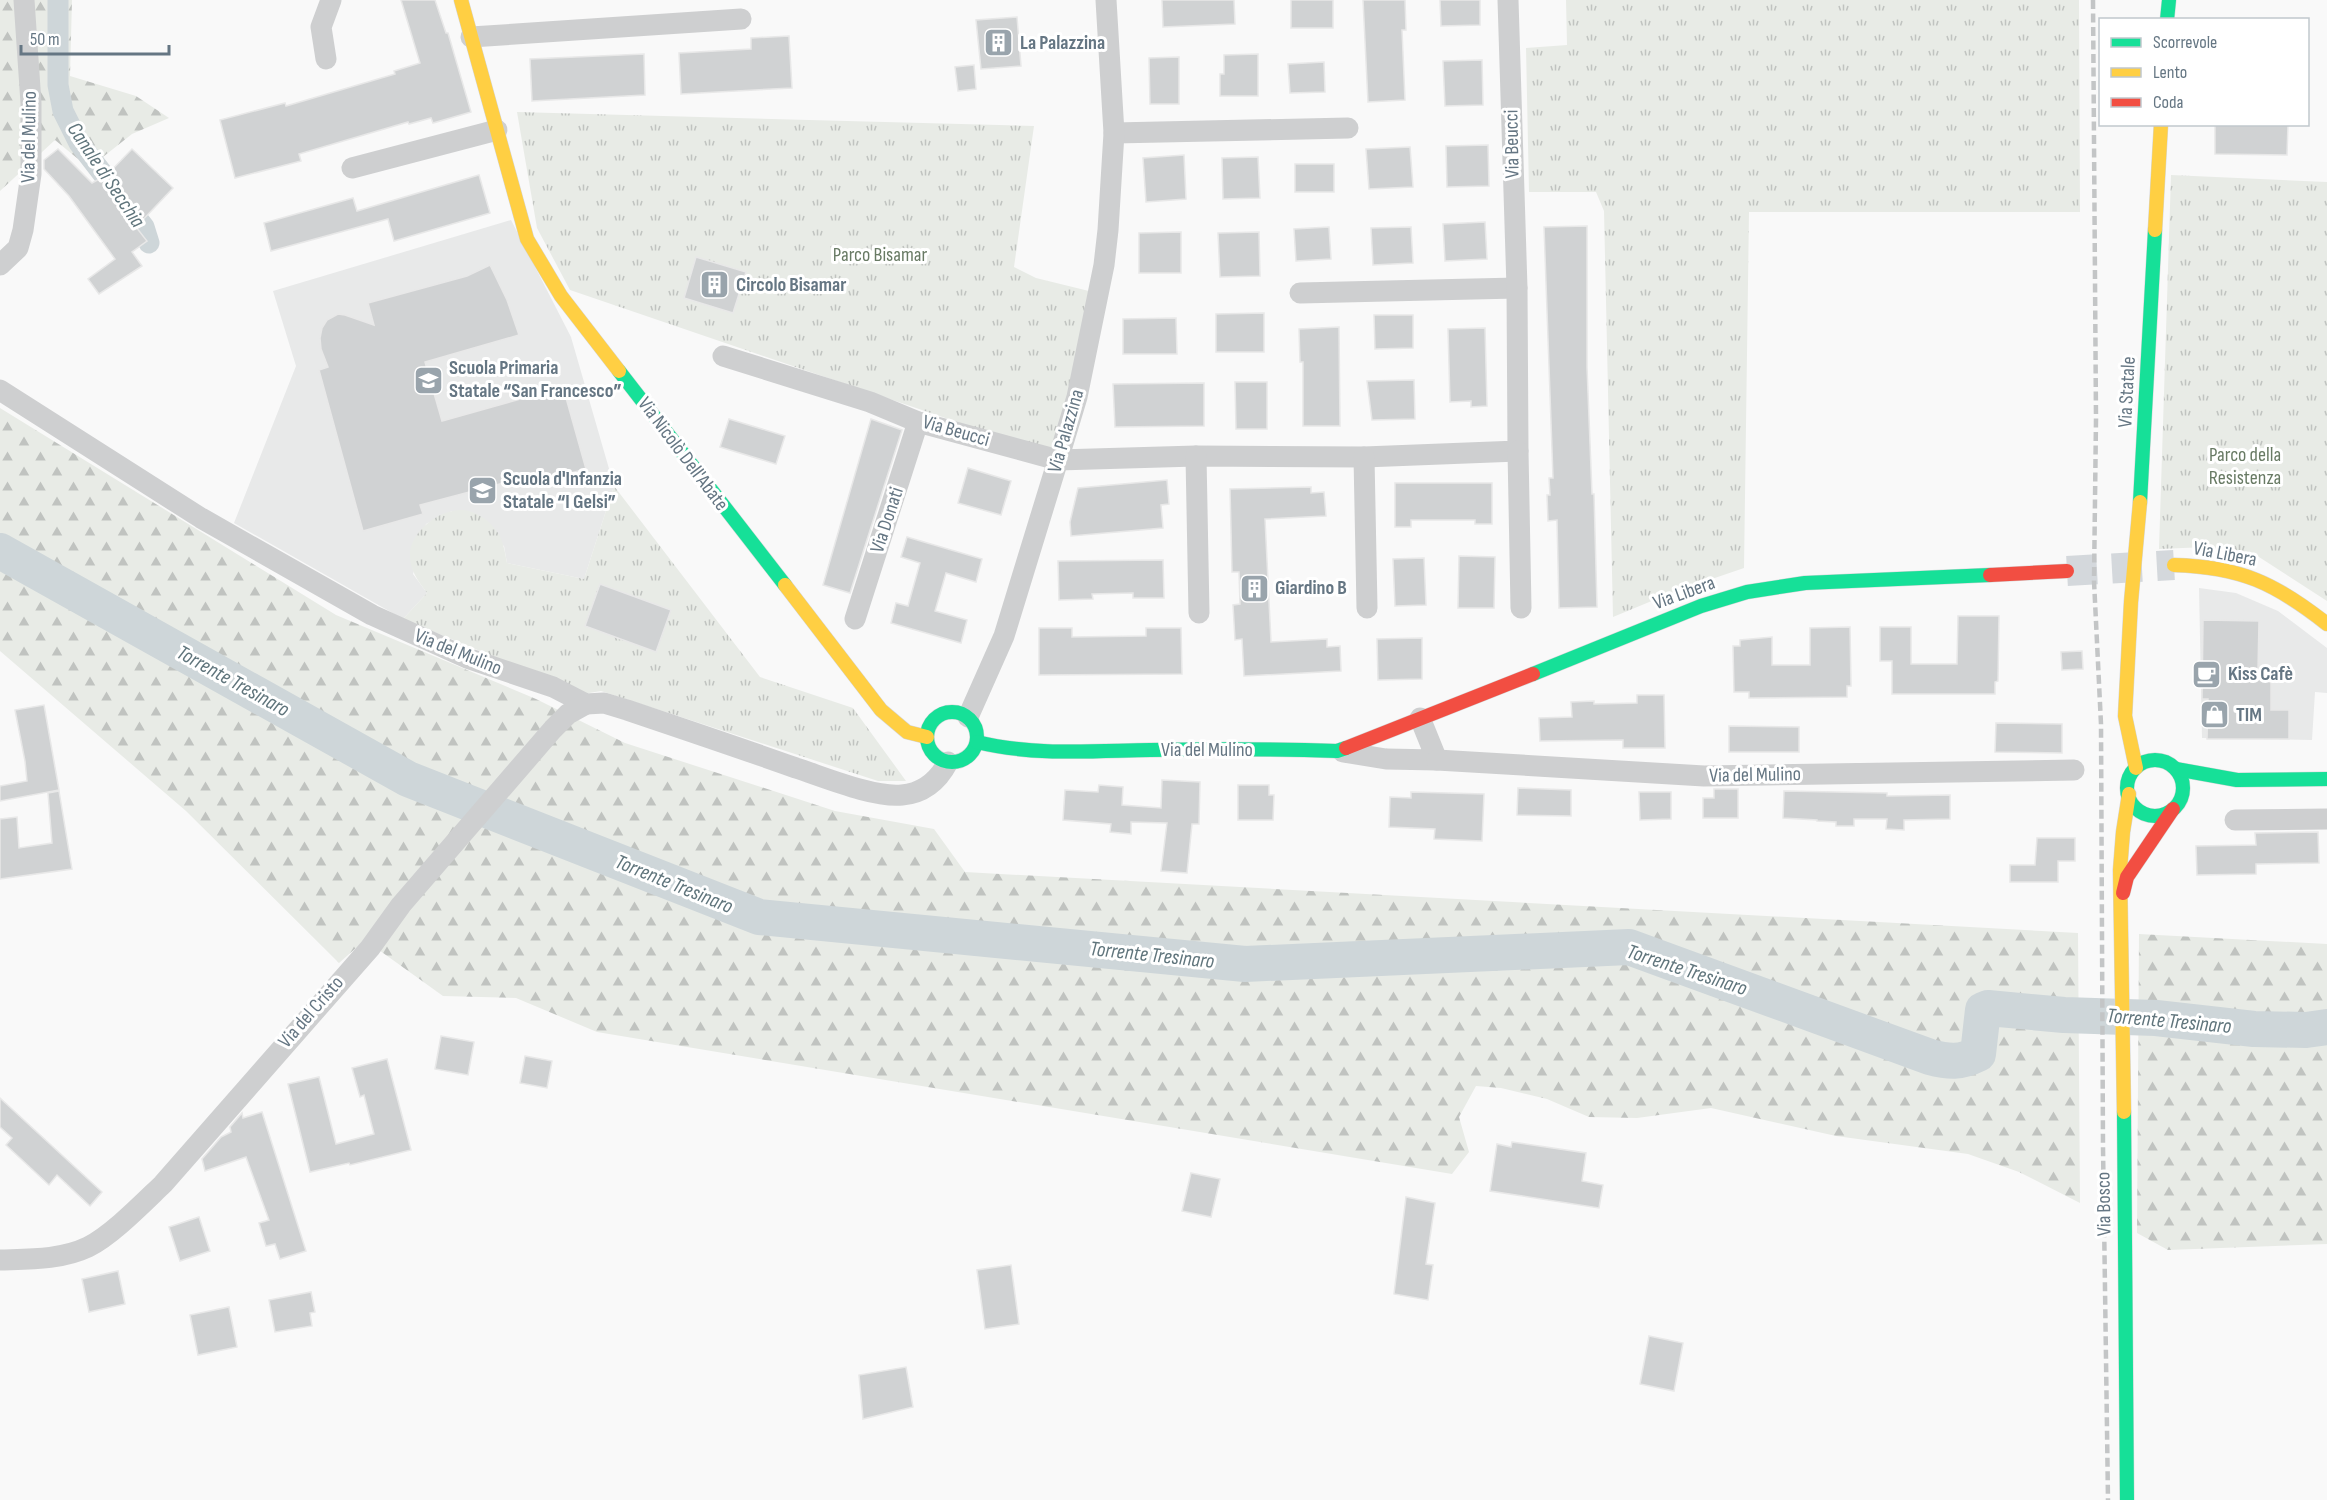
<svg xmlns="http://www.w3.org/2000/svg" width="2327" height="1500" font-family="'Sofia Sans Condensed',sans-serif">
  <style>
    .built { fill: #e8e9e9 }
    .forest { fill: url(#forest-firs) }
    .park { fill: url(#park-tufts) }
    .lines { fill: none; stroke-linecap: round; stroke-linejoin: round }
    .canal { stroke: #ced6d9; stroke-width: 21 }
    .river { stroke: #ced6d9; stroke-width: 36 }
    .building { fill: #d0d2d3; stroke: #e8e8e8; stroke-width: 1.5 }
    .secondary-tunnel { stroke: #d4d8dc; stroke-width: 30; stroke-dasharray: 30 15; stroke-linecap: butt }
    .fast-casing { stroke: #d5d6d7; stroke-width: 15 }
    .slow-casing { stroke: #d5d6d7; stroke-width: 15 }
    .jam-casing { stroke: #d5d6d7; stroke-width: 15 }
    .street { stroke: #cecfd0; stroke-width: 21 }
    .fast { stroke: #16e098; stroke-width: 14 }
    .slow { stroke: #ffcf43; stroke-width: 14 }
    .jam { stroke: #f24e42; stroke-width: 14 }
    .rail { stroke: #c3c5c6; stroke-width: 4.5; stroke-dasharray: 9 4.5; stroke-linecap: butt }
    .labels { text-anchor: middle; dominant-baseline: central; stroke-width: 6; stroke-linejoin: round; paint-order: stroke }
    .poi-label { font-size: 20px; font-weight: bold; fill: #657683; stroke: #fff; text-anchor: start }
    .street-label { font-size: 20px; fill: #657683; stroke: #fff }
    .park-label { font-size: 20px; fill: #687a64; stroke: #fff }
    .water-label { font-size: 21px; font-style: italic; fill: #60757c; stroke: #fff }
  </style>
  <defs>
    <pattern id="forest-firs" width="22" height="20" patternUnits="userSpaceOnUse" patternTransform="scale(1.5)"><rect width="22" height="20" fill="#e8ebe6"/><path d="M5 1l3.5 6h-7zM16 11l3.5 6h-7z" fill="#c0c3c0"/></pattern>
    <pattern id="park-tufts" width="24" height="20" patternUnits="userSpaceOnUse" patternTransform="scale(1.5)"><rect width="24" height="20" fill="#e8ebe6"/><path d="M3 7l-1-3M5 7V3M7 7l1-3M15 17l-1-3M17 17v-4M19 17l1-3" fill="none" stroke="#c0c3c0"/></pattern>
  </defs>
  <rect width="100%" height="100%" fill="#f9f9f9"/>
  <g class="built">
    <polygon points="511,220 571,337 614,486 584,579 507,563 504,546 452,511 426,524 413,574 427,593 403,619 234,523 296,366 273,291"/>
    <polygon points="2199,588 2236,593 2278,611 2327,648 2327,693 2315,692 2312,740 2202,738"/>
  </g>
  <g class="forest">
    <polygon points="0,0 72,0 70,76 136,96 169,118 132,134 89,168 55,140 0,191"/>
    <polygon points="0,408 336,615 536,699 625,743 835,811 934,829 965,872 2078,933 2080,1203 2019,1172 1968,1154 1836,1136 1711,1108 1637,1118 1589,1117 1547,1099 1501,1088 1476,1086 1459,1117 1469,1152 1452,1174 597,1032 516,998 443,996 365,940 339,963 186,811 0,651"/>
    <polygon points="2139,934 2327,944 2327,1244 2168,1250 2137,1233"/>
  </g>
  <g class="park">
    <polygon points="1566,0 2079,0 2080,212 1749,212 1744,568 1671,593 1613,617 1604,211 1596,192 1529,192 1526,48 1567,45"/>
    <polygon points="517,112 1034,126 1014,267 1036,278 1093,292 1054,455 570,290 537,228"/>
    <polygon points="2171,175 2327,182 2327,601 2259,557 2207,547 2159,549"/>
    <path d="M614 486 760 677 853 708 906 781H878L601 691 583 694 403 619 427 593C419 582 410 571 410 556 409 532 440 508 464 510 475 511 489 520 495 529 503 538 505 552 507 563L584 579Z"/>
  </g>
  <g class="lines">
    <polyline class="canal" points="58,0 58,85 63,111 79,143 144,227 149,243"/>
    <path class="river" d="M0 551 408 779 759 917 1245 964 1629 947 1930 1057C1949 1062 1960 1063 1978 1054L1983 1010 1988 1008 2064 1015 2156 1018 2254 1029 2306 1030 2327 1027"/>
  </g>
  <g class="building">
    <polygon points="401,0 435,0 446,33 448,33 471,112 433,123 431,118 409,124 408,122 299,154 301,161 235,178 220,120 285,103 286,106 395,74 394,71 420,63"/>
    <polygon points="1162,0 1234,0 1235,24 1163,27"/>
    <rect x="1291" y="0" width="42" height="28"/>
    <polygon points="1363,0 1405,0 1406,30 1402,30 1405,100 1368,102"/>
    <polygon points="1440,0 1480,0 1480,25 1441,26"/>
    <polygon points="1017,17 1021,66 981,69 976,20"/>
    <polygon points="789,36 792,88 681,94 679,53 751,49 751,38"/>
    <polygon points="644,54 645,95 532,101 530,59"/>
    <polygon points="1258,54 1258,96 1220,96 1220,74 1224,74 1224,55"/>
    <polygon points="1179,57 1179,104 1150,104 1149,58"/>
    <polygon points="1482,60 1483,105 1445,106 1443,61"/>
    <polygon points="1324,62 1325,92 1290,93 1288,64"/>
    <polygon points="974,65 976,89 958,91 955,67"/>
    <polygon points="2215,124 2288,124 2287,155 2215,154"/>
    <polygon points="1488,145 1489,186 1447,187 1446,146"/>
    <polygon points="1410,147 1413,187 1369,189 1366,149"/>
    <polygon points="58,149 92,183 107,175 132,149 173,188 136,227 147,241 132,252 142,266 99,294 88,279 115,259 69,196 44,169 44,160"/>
    <polygon points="1184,155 1186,199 1146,202 1143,158"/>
    <polygon points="1258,157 1260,198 1223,199 1222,158"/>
    <rect x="1295" y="164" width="39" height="28"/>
    <polygon points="479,175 490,213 394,241 388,219 271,251 264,223 353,198 357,211"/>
    <polygon points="1485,222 1487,259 1445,261 1443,224"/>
    <polygon points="1587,226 1587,367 1592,494 1594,494 1597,607 1559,608 1557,520 1548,521 1547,495 1550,495 1549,478 1553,478 1544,227"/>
    <polygon points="1329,227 1331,259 1296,261 1294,229"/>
    <polygon points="1411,227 1413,263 1373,265 1371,228"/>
    <polygon points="1181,232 1181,273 1139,273 1139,233"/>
    <polygon points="1259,232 1260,276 1220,277 1218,233"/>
    <polygon points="696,257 746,272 733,313 684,298"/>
    <polygon points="490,265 507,300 519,335 425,362 442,421 563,387 586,469 524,485 522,478 420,505 423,514 363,531 319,370 328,367 321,349 320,338 322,328 327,320 338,314 345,315 374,325 368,303 467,276"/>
    <polygon points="1264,313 1264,352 1216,352 1216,314"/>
    <polygon points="1374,315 1413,315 1413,348 1375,349"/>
    <polygon points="1176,318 1177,354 1123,354 1123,319"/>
    <polygon points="1339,327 1340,426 1303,426 1303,362 1300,362 1299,329"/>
    <polygon points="1485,328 1487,406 1471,407 1471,401 1450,402 1448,329"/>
    <polygon points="1414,380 1415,419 1372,420 1367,381"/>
    <polygon points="1235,382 1267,382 1267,429 1236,429"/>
    <polygon points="1204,383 1204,426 1115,427 1113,384"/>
    <polygon points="729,419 785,436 776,464 720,447"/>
    <polygon points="871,419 902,430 850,593 823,585"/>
    <polygon points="968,468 1011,481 1001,515 958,503"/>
    <polygon points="1167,480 1169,504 1161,505 1163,528 1071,536 1070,522 1078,488"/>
    <polygon points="1395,483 1492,483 1492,524 1475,524 1475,520 1411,520 1411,527 1395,527"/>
    <polygon points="1311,487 1311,493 1324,492 1326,516 1265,519 1271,642 1327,639 1327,647 1340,646 1341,671 1244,676 1242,639 1235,640 1233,605 1240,604 1239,572 1232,572 1230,489"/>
    <polygon points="907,537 982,559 976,582 946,573 935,611 967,620 961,643 891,623 896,603 908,606 920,563 901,557"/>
    <polygon points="1459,556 1495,557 1494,608 1458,608"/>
    <polygon points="1424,558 1426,605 1395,606 1393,559"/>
    <polygon points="1163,560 1164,598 1133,598 1133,593 1092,594 1093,599 1059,600 1058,561"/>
    <polygon points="600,584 671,610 656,652 585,626"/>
    <polygon points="1958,616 1999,616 1998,681 1995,682 1995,694 1892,694 1892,661 1880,661 1880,627 1911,627 1911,664 1957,664"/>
    <polygon points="2203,620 2259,621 2258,671 2271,683 2271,710 2289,710 2289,739 2207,739 2208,699 2202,699"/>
    <polygon points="1850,627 1851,686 1847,686 1847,697 1749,698 1749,692 1734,692 1733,646 1740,646 1740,640 1772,637 1772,665 1810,665 1810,628"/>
    <polygon points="1039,628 1072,628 1072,637 1146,636 1146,628 1181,628 1182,674 1039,675"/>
    <polygon points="1422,638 1422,679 1378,680 1377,639"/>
    <polygon points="2082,651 2083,669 2062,670 2061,652"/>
    <polygon points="1637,695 1664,695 1665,748 1623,748 1623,740 1540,741 1539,718 1572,717 1571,702 1594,701 1594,704 1637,703"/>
    <polygon points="44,705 59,790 0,801 0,786 27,781 25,761 15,710"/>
    <polygon points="1996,723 2062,724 2062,753 1995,752"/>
    <polygon points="1729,726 1799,727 1799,752 1729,752"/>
    <polygon points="1162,780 1200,782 1199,824 1192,824 1187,873 1161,871 1167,823 1131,822 1131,834 1110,832 1111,824 1063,820 1065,790 1098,792 1099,785 1123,787 1122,805 1161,808"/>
    <polygon points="1238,785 1269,785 1269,795 1274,795 1273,820 1238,820"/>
    <polygon points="1518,788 1571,790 1571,816 1517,815"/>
    <polygon points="1714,789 1738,789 1738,818 1703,818 1703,798 1714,798"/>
    <polygon points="59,791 72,869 0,879 0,819 17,817 19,848 52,843 48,793"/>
    <polygon points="1784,791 1887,793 1887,796 1950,795 1950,819 1904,820 1904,830 1886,829 1887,819 1854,819 1854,826 1836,826 1836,822 1817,821 1817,820 1783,818"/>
    <polygon points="1411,792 1484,794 1482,841 1434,839 1435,829 1389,827 1390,797 1411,798"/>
    <polygon points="1639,792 1671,792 1671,819 1640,820"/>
    <polygon points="2318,832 2319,863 2256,864 2256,874 2197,875 2196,846 2256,845 2255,833"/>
    <polygon points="2037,838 2075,838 2075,861 2058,861 2058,882 2010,882 2010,865 2035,865"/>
    <polygon points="441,1036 474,1042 468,1075 435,1069"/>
    <polygon points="525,1056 552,1061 547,1088 520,1083"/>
    <polygon points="387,1059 411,1150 350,1165 349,1163 310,1172 288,1084 319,1077 336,1144 374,1134 364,1095 360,1097 352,1068"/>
    <polygon points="0,1098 102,1192 90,1206 57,1175 49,1185 6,1145 12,1138 0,1127"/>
    <polygon points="262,1112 306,1251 280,1259 275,1244 266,1246 259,1223 269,1220 246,1157 205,1171 202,1159 221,1137 231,1132 230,1127 242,1113 243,1118"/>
    <polygon points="1512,1142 1586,1153 1582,1181 1603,1185 1599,1208 1490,1191 1497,1144 1511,1147"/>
    <polygon points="1191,1173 1220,1179 1211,1217 1182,1211"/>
    <polygon points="1406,1197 1435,1203 1426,1264 1433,1265 1428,1300 1394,1294"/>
    <polygon points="199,1217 210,1251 180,1261 169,1227"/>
    <polygon points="1011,1265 1019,1324 985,1329 977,1270"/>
    <polygon points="118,1271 125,1304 89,1312 82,1279"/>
    <polygon points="311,1292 315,1312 310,1313 312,1326 275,1332 269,1300"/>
    <polygon points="229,1307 237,1347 198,1355 190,1315"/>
    <polygon points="1649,1336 1683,1343 1674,1391 1640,1384"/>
    <polygon points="906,1367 913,1407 863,1419 859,1375"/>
  </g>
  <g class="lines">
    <polyline class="secondary-tunnel" points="2067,571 2174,565"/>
    <defs>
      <g id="fast">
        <polyline points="2167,20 2169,0"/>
        <polyline points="619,371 785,585"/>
        <polyline points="2140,502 2155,230"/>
        <polyline points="1533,674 1701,606 1747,592 1805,583 1990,575"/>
        <circle cx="952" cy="737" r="25"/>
        <path d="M977 742C1034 756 1091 751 1150 750 1212 749 1275 749 1337 751L1346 748"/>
        <circle cx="2155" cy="788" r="28"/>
        <polyline points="2176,769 2237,780 2327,779"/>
        <polyline points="2124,1112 2127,1500"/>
      </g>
      <g id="slow">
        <polyline points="461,0 527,239 561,296 619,371"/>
        <polyline points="2155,230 2161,124"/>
        <path d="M2174 565C2241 567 2275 583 2327 624"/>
        <polyline points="785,585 881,710 907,732 927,737"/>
        <polyline points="2136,768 2125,716 2131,602 2140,502"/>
        <polyline points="2124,1112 2120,870 2123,832 2129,794"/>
      </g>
      <g id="jam">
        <polyline points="1990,575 2067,571"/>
        <polyline points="1346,748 1533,674"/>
        <polyline points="2123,893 2127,877 2173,809"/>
      </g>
    </defs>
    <use href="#fast" class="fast-casing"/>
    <use href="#slow" class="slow-casing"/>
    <use href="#jam" class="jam-casing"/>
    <g class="street">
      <polyline points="471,37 741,19"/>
      <polyline points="326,59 321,27 331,0"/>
      <polyline points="1114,133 1348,128"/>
      <polyline points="352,168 497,130"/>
      <polyline points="0,265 18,248 23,230 31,174 31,103 24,0"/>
      <polyline points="1300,293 1517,288"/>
      <polyline points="723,356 870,402 918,422 1058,460 1196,456 1364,457 1518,451 1517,288 1508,0"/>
      <path d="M0 390 201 518 372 615 467 658 553 687 586 704 604 703 627 710C683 729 740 748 796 768 824 777 874 798 902 795 924 793 938 781 948 762"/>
      <polyline points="1518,451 1521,608"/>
      <polyline points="1196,456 1199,613"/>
      <polyline points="1364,457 1367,608"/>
      <polyline points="855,619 918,422"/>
      <polyline points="968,717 1004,636 1058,460 1077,397 1104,265 1108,230 1114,133 1106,0"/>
      <polyline points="1343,752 1386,759 1437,760 1420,718"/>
      <polyline points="1437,760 1704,776 2074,770"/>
      <polyline points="2235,820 2327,819"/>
      <path d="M0 1260C28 1259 61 1260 88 1247 112 1235 143 1203 163 1184L370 948 401 905 553 729 568 714 586 704"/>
    </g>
    <use href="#fast" class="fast"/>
    <use href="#slow" class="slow"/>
    <use href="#jam" class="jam"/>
    <polyline class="rail" points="2093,0 2096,419 2094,581 2101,724 2103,1147 2108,1500"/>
  </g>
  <defs>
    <symbol id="building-square" viewBox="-11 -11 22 22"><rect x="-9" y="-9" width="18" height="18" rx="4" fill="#99a4ac" stroke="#fff"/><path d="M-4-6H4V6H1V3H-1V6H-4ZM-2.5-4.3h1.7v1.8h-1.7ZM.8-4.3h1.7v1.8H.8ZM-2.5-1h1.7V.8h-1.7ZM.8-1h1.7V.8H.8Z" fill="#fff"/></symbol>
    <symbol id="school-square" viewBox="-11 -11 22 22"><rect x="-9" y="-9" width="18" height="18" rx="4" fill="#99a4ac" stroke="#fff"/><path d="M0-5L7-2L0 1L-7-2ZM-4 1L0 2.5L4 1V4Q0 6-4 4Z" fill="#fff"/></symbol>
    <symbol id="cafe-square" viewBox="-11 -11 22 22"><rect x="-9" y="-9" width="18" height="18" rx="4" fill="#99a4ac" stroke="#fff"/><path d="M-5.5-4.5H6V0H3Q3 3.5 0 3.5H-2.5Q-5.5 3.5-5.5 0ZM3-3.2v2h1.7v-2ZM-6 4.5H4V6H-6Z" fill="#fff"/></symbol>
    <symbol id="shop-square" viewBox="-11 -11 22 22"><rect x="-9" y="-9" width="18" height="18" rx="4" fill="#99a4ac" stroke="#fff"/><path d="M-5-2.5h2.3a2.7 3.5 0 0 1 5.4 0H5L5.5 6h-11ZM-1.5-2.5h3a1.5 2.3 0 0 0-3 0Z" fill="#fff"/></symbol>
  </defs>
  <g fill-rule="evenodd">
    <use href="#building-square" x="982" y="26" width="33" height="33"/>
    <use href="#building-square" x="698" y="268" width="33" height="33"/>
    <use href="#school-square" x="412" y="364" width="33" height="33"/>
    <use href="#school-square" x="466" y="474" width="33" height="33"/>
    <use href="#building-square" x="1238" y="572" width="33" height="33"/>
    <use href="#cafe-square" x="2190" y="658" width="33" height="33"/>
    <use href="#shop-square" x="2198" y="698" width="33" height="33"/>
  </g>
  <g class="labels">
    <g class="poi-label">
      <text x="1020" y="43">La Palazzina</text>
      <text x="736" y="285">Circolo Bisamar</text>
      <text x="449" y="368">Scuola Primaria<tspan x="449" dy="23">Statale “San Francesco”</tspan></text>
      <text x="503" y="479">Scuola d'Infanzia<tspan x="503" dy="23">Statale “I Gelsi”</tspan></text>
      <text x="1275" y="588">Giardino B</text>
      <text x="2228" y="674">Kiss Cafè</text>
      <text x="2236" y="715">TIM</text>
    </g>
    <g class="street-label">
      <text transform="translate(29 137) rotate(-89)">Via del Mulino</text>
      <text transform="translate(1512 144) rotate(-91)">Via Beucci</text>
      <text transform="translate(2127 392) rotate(-87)">Via Statale</text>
      <text transform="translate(956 431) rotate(16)">Via Beucci</text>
      <text transform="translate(1066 431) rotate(-74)">Via Palazzina</text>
      <text transform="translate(683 454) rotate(53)">Via Nicolò Dell'Abate</text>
      <text transform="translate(887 520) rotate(-72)">Via Donati</text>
      <text transform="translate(2225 554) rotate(11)">Via Libera</text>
      <text transform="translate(1684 593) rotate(-20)">Via Libera</text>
      <text transform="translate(458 652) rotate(22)">Via del Mulino</text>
      <text x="1207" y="750">Via del Mulino</text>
      <text transform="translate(1755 775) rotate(-1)">Via del Mulino</text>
      <text transform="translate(311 1012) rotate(-49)">Via del Cristo</text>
      <text transform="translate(2104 1204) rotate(-91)">Via Bosco</text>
    </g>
    <g class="park-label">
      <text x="880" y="255">Parco Bisamar</text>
      <text x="2245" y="455">Parco della<tspan x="2245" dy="23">Resistenza</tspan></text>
    </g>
    <g class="water-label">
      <text transform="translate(106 175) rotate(56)">Canale di Secchia</text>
      <text transform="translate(233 681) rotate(29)">Torrente Tresinaro</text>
      <text transform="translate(674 884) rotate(22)">Torrente Tresinaro</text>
      <text transform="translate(1152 955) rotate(6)">Torrente Tresinaro</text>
      <text transform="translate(1687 970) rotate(18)">Torrente Tresinaro</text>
      <text transform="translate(2169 1021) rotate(5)">Torrente Tresinaro</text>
    </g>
  </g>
  <rect x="2099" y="18" width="210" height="108" fill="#ffffff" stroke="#c1c8cd" stroke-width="1.5"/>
  <rect x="2111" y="38" width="30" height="9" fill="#16e098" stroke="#c1c8cd" stroke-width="1.5"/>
  <text x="2153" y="48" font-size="18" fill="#657683">Scorrevole</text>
  <rect x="2111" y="68" width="30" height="9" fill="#ffcf43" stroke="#c1c8cd" stroke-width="1.5"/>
  <text x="2153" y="78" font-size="18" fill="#657683">Lento</text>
  <rect x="2111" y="98" width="30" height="9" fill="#f24e42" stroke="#c1c8cd" stroke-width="1.5"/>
  <text x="2153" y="108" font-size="18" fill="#657683">Coda</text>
  <path d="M21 45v9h148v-9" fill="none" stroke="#657683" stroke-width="3"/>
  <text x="30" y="45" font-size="18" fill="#657683" stroke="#ffffff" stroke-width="4.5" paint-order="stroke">50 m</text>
</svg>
